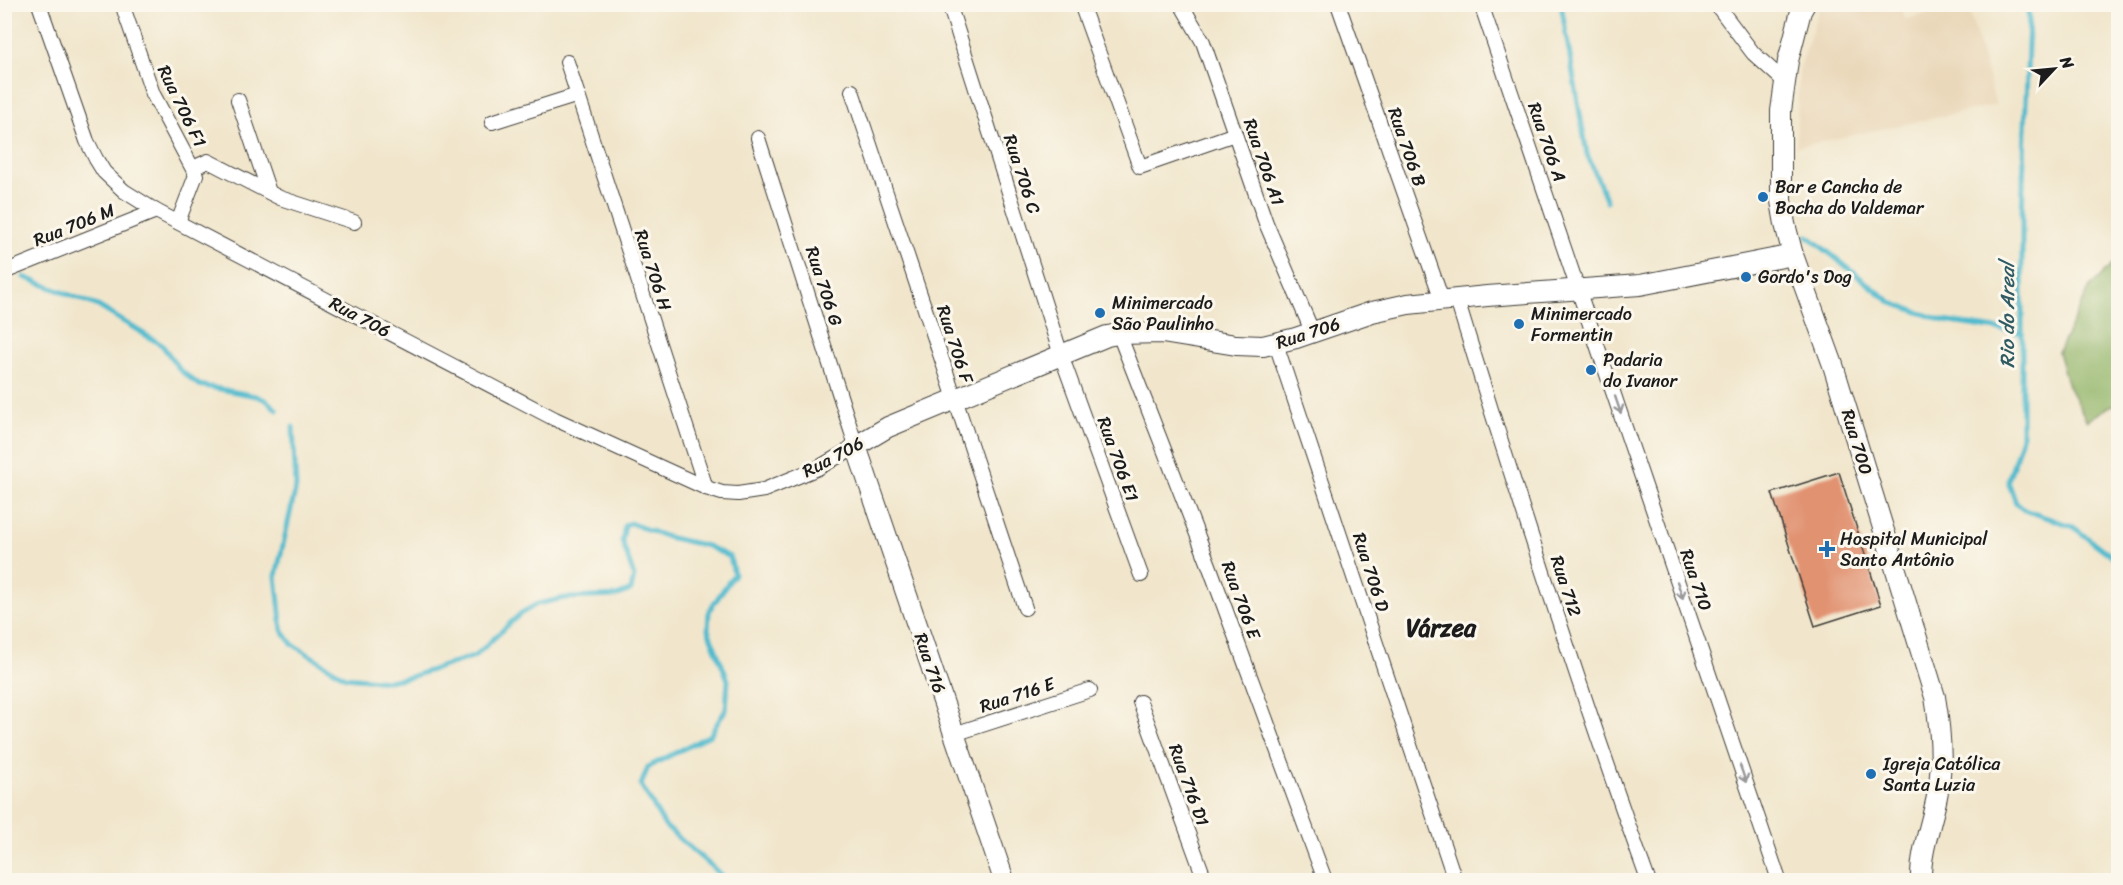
<svg xmlns="http://www.w3.org/2000/svg" width="2123" height="885" font-family="Sriracha,sans-serif">
  <style>
    .built { fill: #ead8ba }
    .forest { fill: #92b468; stroke: #576842; stroke-width: 1.5 }
    .lines { fill: none; stroke-linecap: round; stroke-linejoin: round }
    .stream { stroke: #50bacd; stroke-width: 5 }
    .building { fill: #e19271 }
    .street-casing { stroke: #3c3a36; stroke-width: 16 }
    .secondary-casing { stroke: #3c3a36; stroke-width: 22 }
    .street { stroke: #fff; stroke-width: 14 }
    .secondary { stroke: #fff; stroke-width: 20 }
    .oneway { stroke: #999 }
    .poi-dot { fill: #1f6fb2; stroke: #fbf7ec; stroke-width: 2 }
    .labels { text-anchor: middle; dominant-baseline: central; stroke-width: 6; stroke-linejoin: round; paint-order: stroke }
    .street-label { font-size: 18px; fill: #1c1c1c; stroke: #fbf7ec }
    .poi-label { font-size: 18px; fill: #1c1c1c; stroke: #fbf7ec; text-anchor: start }
    .water-label { font-size: 20px; font-style: italic; fill: #315b63; stroke: #fbf7ec }
    .district-label { font-size: 24px; font-weight: bold; fill: #1c1c1c; stroke: #fbf7ec }
  </style>
  <rect width="100%" height="100%" fill="#fbf7ec"/>
  <filter id="ink" filterUnits="userSpaceOnUse"><feTurbulence type="fractalNoise" baseFrequency=".0167" numOctaves="2"/><feDisplacementMap in="SourceGraphic" scale="12" xChannelSelector="R" yChannelSelector="G"/><feConvolveMatrix kernelMatrix="1 2 1 2 8 2 1 2 1" color-interpolation-filters="sRGB"/></filter>
  <filter id="wash" filterUnits="userSpaceOnUse"><feTurbulence type="fractalNoise" baseFrequency=".008" numOctaves="4" result="noise"/><feDisplacementMap in="SourceGraphic" scale="24" xChannelSelector="R" yChannelSelector="G"/><feGaussianBlur stdDeviation="1.35" result="paint"/><feColorMatrix in="noise" values="0 0 0 0 0 0 0 0 0 0 0 0 0 0 0 0 0 1.4 0 .05"/><feComposite in="paint" operator="in"/></filter>
  <g filter="url(#wash)">
    <rect width="100%" height="100%" fill="#f1e6cc"/>
    <polygon class="built" points="1820,5 1901,5 1905,19 1968,5 1996,105 1796,147 1799,72"/>
    <polygon class="forest" points="2118,259 2118,407 2112,405 2087,421 2068,386 2058,352 2090,287"/>
    <g class="lines">
      <g class="stream">
        <polyline points="1561,4 1587,154 1607,201"/>
        <polyline points="2027,4 2029,17 2022,214 2022,437 2008,481 2016,503 2024,510 2072,526 2118,561"/>
        <polyline points="1808,236 1892,303 1944,321 2022,333"/>
        <polyline points="24,277 98,306 162,345 180,370 199,385 256,396 266,400 277,410"/>
        <polyline points="293,427 296,487 276,576 282,630 292,644 345,677 388,681 410,677 475,656 520,614 537,604 565,598 616,596 631,590 634,576 622,541 625,525 630,523 667,537 707,546 730,557 734,574 709,611 708,630 728,680 726,709 710,735 648,767 641,785 665,826 727,880"/>
      </g>
    </g>
    <g id="blocks">
      <polygon class="building" points="1839,472 1881,605 1815,626 1772,493"/>
    </g>
  </g>
  <g filter="url(#ink)">
    <use href="#blocks" fill-opacity="0" stroke="#3c3a36" stroke-width="1.5"/>
    <g class="lines">
      <defs>
        <g id="street">
          <polyline points="39,4 87,141 96,159 104,172 124,191 156,211 555,419 706,488 722,493 738,494 764,490 818,468 856,446 758,138"/>
          <polyline points="122,4 153,94 196,175 178,222"/>
          <polyline points="949,4 1061,355 1141,575"/>
          <polyline points="1081,4 1140,167 1235,134"/>
          <polyline points="1181,4 1203,42 1266,223 1312,331"/>
          <polyline points="1338,4 1442,300"/>
          <polyline points="1481,4 1779,880"/>
          <polyline points="1716,4 1753,53 1784,81"/>
          <polyline points="567,62 706,488"/>
          <polyline points="852,91 1025,608"/>
          <polyline points="238,100 269,192"/>
          <polyline points="492,122 578,95"/>
          <polyline points="193,168 208,161 280,198 354,222"/>
          <polyline points="4,272 156,211"/>
          <path d="M1457 300C1517 495 1579 689 1648 880"/>
          <polyline points="1119,334 1209,565 1325,880"/>
          <polyline points="1276,344 1455,880"/>
          <polyline points="1140,702 1205,880"/>
          <polyline points="954,734 1090,690"/>
        </g>
        <g id="secondary">
          <path d="M1805 4 1801 11 1788 61 1781 111V201L1785 224 1793 255 1833 365 1935 697C1940 726 1943 755 1939 785 1935 816 1920 848 1921 880"/>
          <polyline points="1004,880 856,446 888,427 1107,336 1119,334 1162,333 1236,345 1263,346 1296,338 1372,312 1408,304 1487,296 1640,285 1793,255"/>
        </g>
      </defs>
      <use href="#street" class="street-casing"/>
      <use href="#secondary" class="secondary-casing"/>
      <use href="#street" class="street"/>
      <use href="#secondary" class="secondary"/>
    </g>
    <defs><path id="oneway-shaft" d="M-6 0H5M1.5-3L5.5 0L1.5 3" fill="none" stroke-width="1.6" stroke-linecap="round" stroke-linejoin="round" transform="scale(1.5)"/></defs>
    <g class="oneway">
      <use href="#oneway-shaft" transform="translate(1618 405) rotate(71)"/>
      <use href="#oneway-shaft" transform="translate(1680 590) rotate(71)"/>
      <use href="#oneway-shaft" transform="translate(1743 774) rotate(71)"/>
    </g>
  </g>
  <g class="poi-dot">
    <circle cx="1763" cy="197" r="6"/>
    <circle cx="1746" cy="277" r="6"/>
    <circle cx="1100" cy="313" r="6"/>
    <circle cx="1519" cy="324" r="6"/>
    <circle cx="1591" cy="370" r="6"/>
    <path d="M1824 540h6v6h6v6h-6v6h-6v-6h-6v-6h6z"/>
    <circle cx="1871" cy="774" r="6"/>
  </g>
  <g class="labels">
    <g class="street-label">
      <text transform="translate(182 106) rotate(64)">Rua 706 F1</text>
      <text transform="translate(1547 142) rotate(71)">Rua 706 A</text>
      <text transform="translate(1407 147) rotate(71)">Rua 706 B</text>
      <text transform="translate(1264 162) rotate(71)">Rua 706 A1</text>
      <text transform="translate(1022 174) rotate(72)">Rua 706 C</text>
      <text transform="translate(74 225) rotate(-22)">Rua 706 M</text>
      <text transform="translate(653 270) rotate(72)">Rua 706 H</text>
      <text transform="translate(824 286) rotate(72)">Rua 706 G</text>
      <text transform="translate(360 317) rotate(28)">Rua 706</text>
      <text transform="translate(1308 333) rotate(-18)">Rua 706</text>
      <text transform="translate(955 344) rotate(72)">Rua 706 F</text>
      <text transform="translate(1857 442) rotate(73)">Rua 700</text>
      <text transform="translate(833 457) rotate(-28)">Rua 706</text>
      <text transform="translate(1118 459) rotate(70)">Rua 706 E1</text>
      <text transform="translate(1371 572) rotate(72)">Rua 706 D</text>
      <text transform="translate(1696 580) rotate(71)">Rua 710</text>
      <text transform="translate(1566 586) rotate(72)">Rua 712</text>
      <text transform="translate(1241 600) rotate(70)">Rua 706 E</text>
      <text transform="translate(930 663) rotate(71)">Rua 716</text>
      <text transform="translate(1017 695) rotate(-18)">Rua 716 E</text>
      <text transform="translate(1189 785) rotate(70)">Rua 716 D1</text>
    </g>
    <g class="poi-label">
      <text x="1775" y="187">Bar e Cancha de<tspan x="1775" dy="21">Bocha do Valdemar</tspan></text>
      <text x="1758" y="277">Gordo's Dog</text>
      <text x="1112" y="303">Minimercado<tspan x="1112" dy="21">São Paulinho</tspan></text>
      <text x="1531" y="314">Minimercado<tspan x="1531" dy="21">Formentin</tspan></text>
      <text x="1603" y="360">Padaria<tspan x="1603" dy="21">do Ivanor</tspan></text>
      <text x="1840" y="539">Hospital Municipal<tspan x="1840" dy="21">Santo Antônio</tspan></text>
      <text x="1883" y="764">Igreja Católica<tspan x="1883" dy="21">Santa Luzia</tspan></text>
    </g>
    <g class="water-label">
      <text transform="translate(2007 315) rotate(-90)">Rio do Areal</text>
    </g>
    <g class="district-label">
      <text x="1441" y="628">Várzea</text>
    </g>
  </g>
  <rect width="2123" height="885" fill="none" stroke="#fbf7ec" stroke-width="24"/>
  <g transform="translate(2054 69) rotate(64)" stroke="#fbf7ec" stroke-width="4.5" paint-order="stroke">
  <path d="M0-4.5L10 22L0 15L-10 22Z" fill="#1c1c1c"/>
  <text y="-9" font-size="16" font-weight="bold" text-anchor="middle" fill="#1c1c1c">N</text>
  </g>
</svg>
